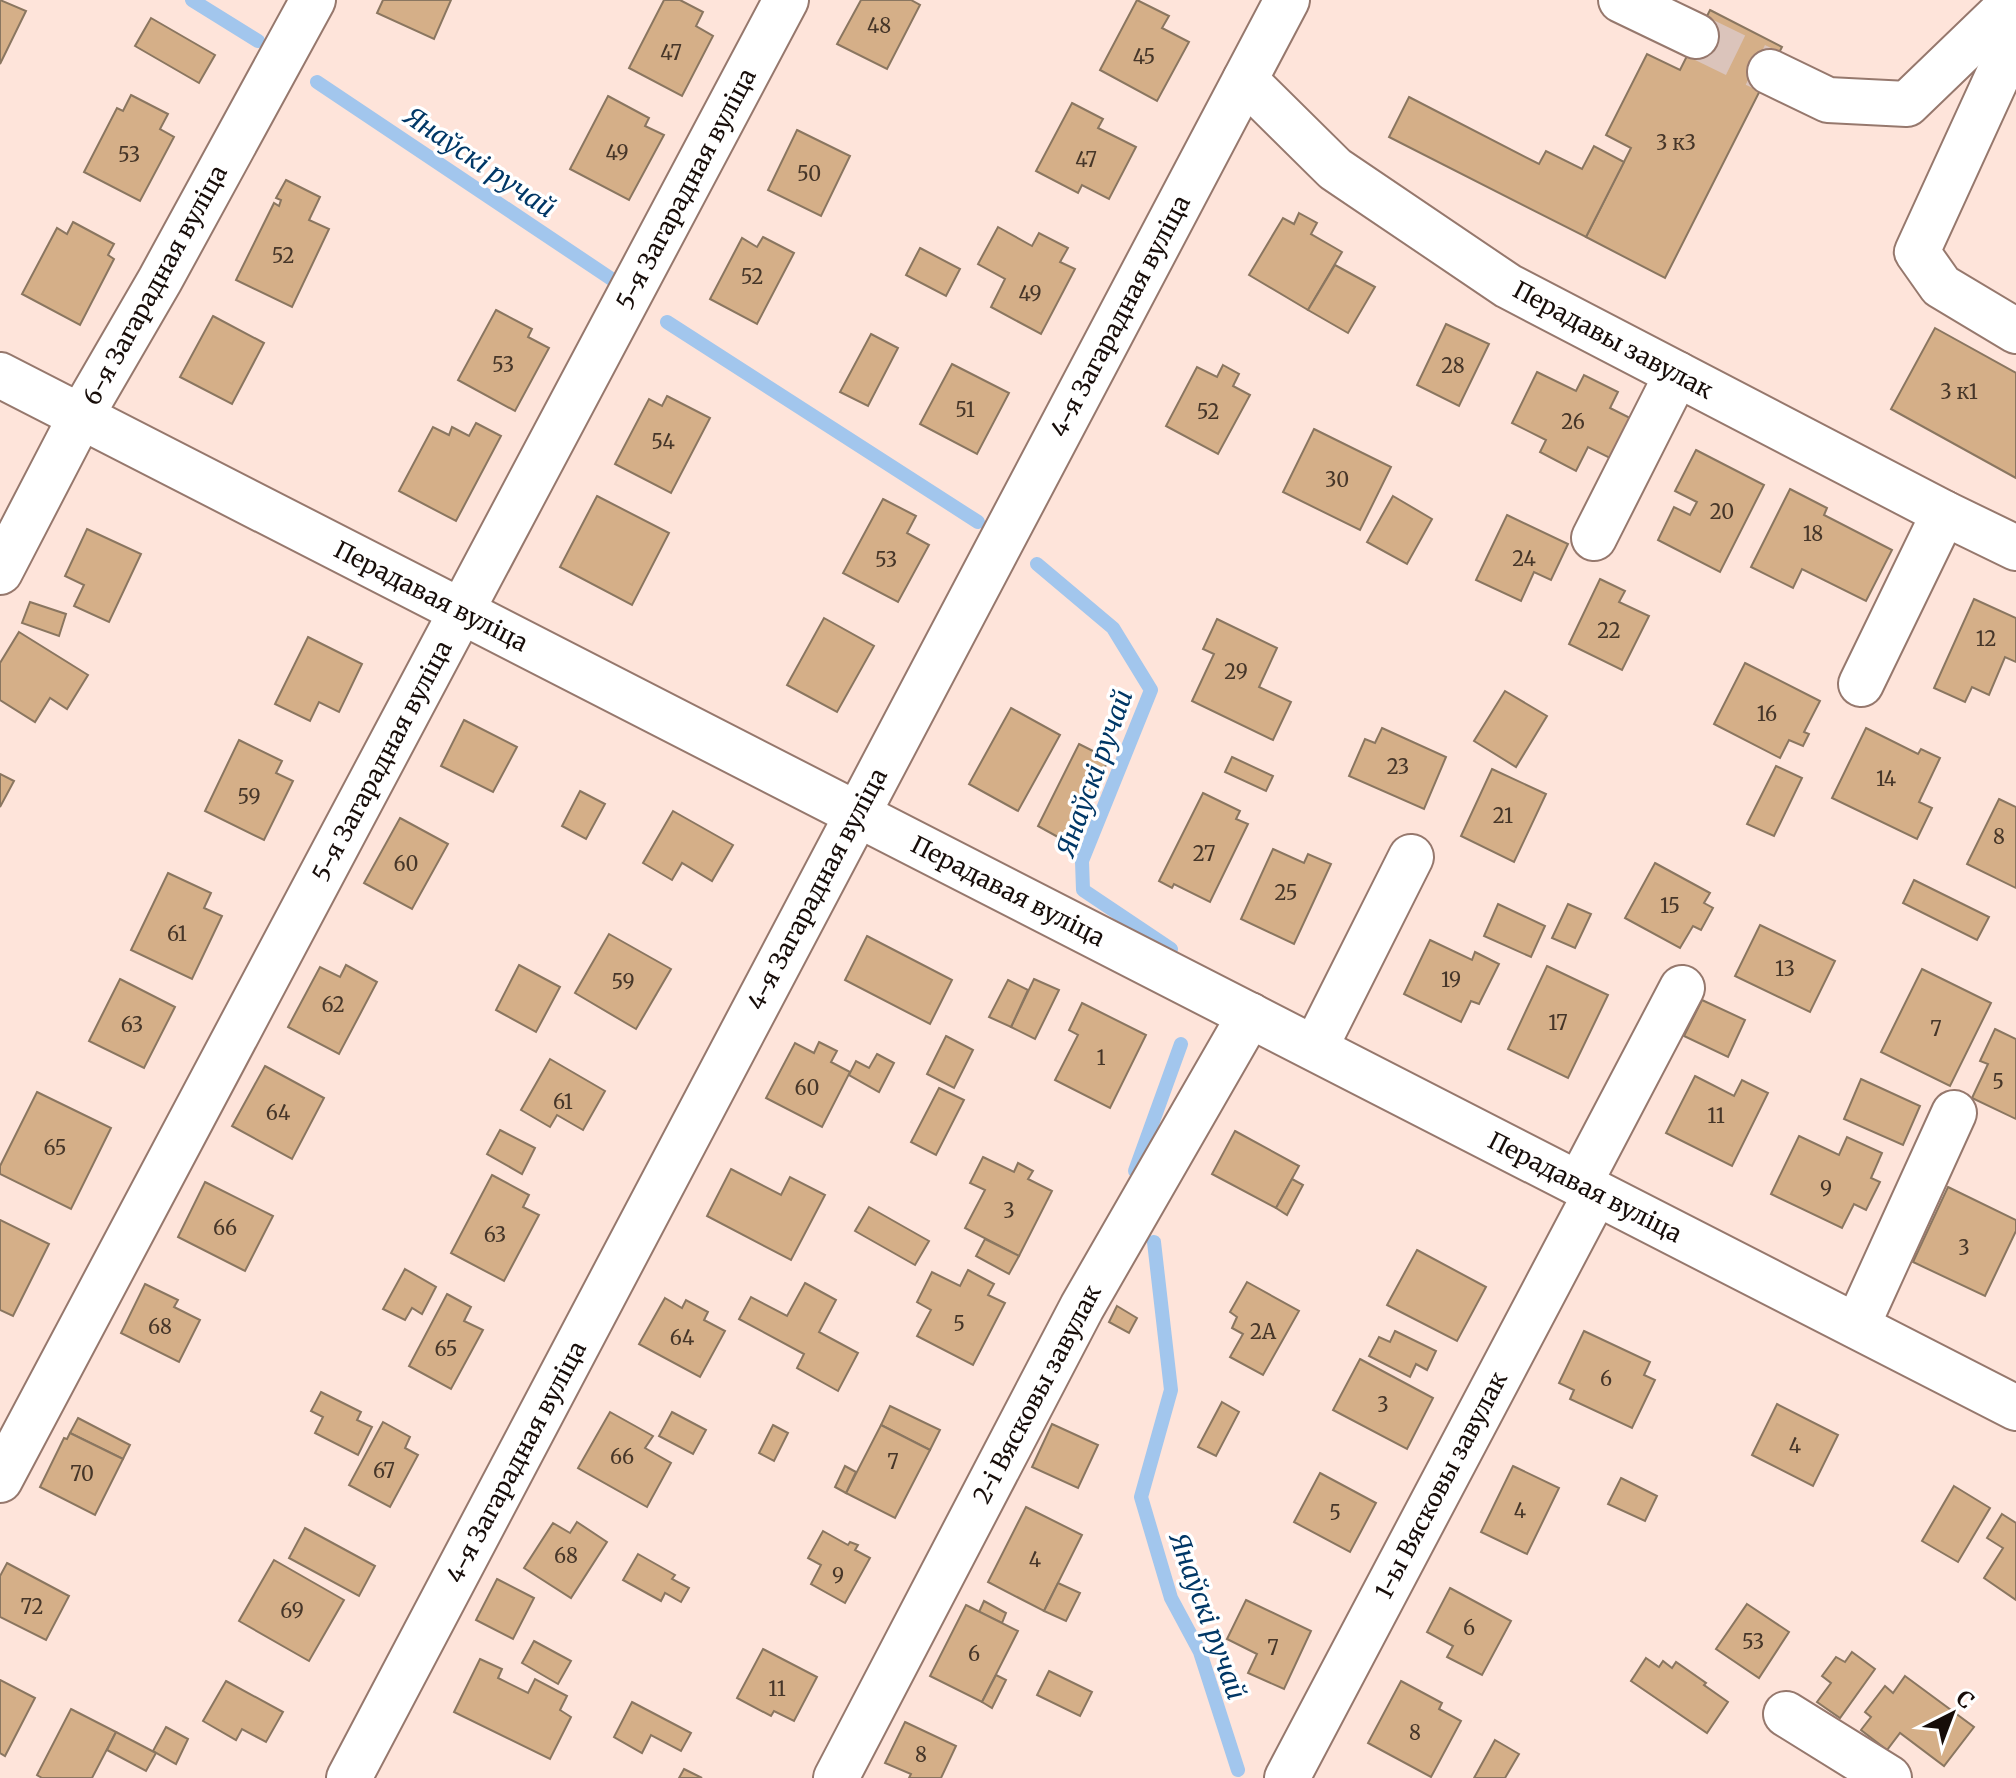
<svg xmlns="http://www.w3.org/2000/svg" width="2016" height="1778" font-family="Merriweather,serif">
  <style>
    .lines { fill: none; stroke-linecap: round; stroke-linejoin: round }
    .stream { stroke: #a2c6ed; stroke-width: 14 }
    .building { fill: #d5af88; stroke: #8a7660; stroke-width: 2 }
    .minor-tunnel { stroke: #dbc4bb; stroke-width: 44; stroke-dasharray: 44 22; stroke-linecap: butt }
    .minor-casing { stroke: #96786d; stroke-width: 48 }
    .minor { stroke: #fff; stroke-width: 44 }
    .labels { text-anchor: middle; dominant-baseline: central; stroke-width: 7; stroke-linejoin: round; paint-order: stroke }
    .number-label { font-size: 20px; fill: #463629 }
    .street-label { font-size: 24px; fill: #170d09; stroke: #fff }
    .water-label { font-size: 26px; font-style: italic; fill: #003766; stroke: #fff }
  </style>
  <rect width="100%" height="100%" fill="#fee4da"/>
  <g class="lines">
    <g class="stream">
      <polyline points="192,0 258,41"/>
      <polyline points="317,82 616,282"/>
      <polyline points="667,322 978,522"/>
      <polyline points="1037,564 1113,628 1151,690 1082,861 1083,890 1171,949"/>
      <polyline points="1135,1171 1181,1044"/>
      <polyline points="1154,1242 1171,1390 1141,1497 1171,1598 1200,1652 1238,1770"/>
    </g>
  </g>
  <g class="building">
    <polygon points="0,0 26,11 0,64"/>
    <polygon points="383,0 451,0 434,39 377,13"/>
    <polygon points="664,0 680,0 703,12 696,26 713,36 682,96 629,68"/>
    <polygon points="861,0 911,0 920,5 887,69 837,44"/>
    <polygon points="1137,0 1169,16 1162,28 1189,42 1157,101 1100,70"/>
    <polygon points="1710,10 1782,47 1665,278 1586,237 1631,148 1606,135 1647,54 1680,70"/>
    <polygon points="151,18 215,55 199,83 135,46"/>
    <polygon points="131,95 168,114 160,129 174,137 140,201 84,172 117,108 123,111"/>
    <polygon points="608,96 649,118 645,126 664,135 629,200 570,169"/>
    <polygon points="1409,97 1539,164 1546,151 1582,169 1594,146 1624,162 1586,237 1389,137"/>
    <polygon points="1072,103 1103,119 1098,128 1136,147 1109,199 1082,185 1078,193 1036,171"/>
    <polygon points="797,130 850,156 821,216 768,190"/>
    <polygon points="286,180 320,197 309,220 329,229 292,307 236,280 274,203 279,206 281,200 276,198"/>
    <polygon points="1299,213 1317,223 1311,234 1342,252 1308,310 1249,275 1283,218 1294,224"/>
    <polygon points="73,222 114,244 108,255 114,259 80,325 22,294 57,228 67,234"/>
    <polygon points="998,227 1032,246 1039,233 1068,248 1060,262 1075,269 1041,334 991,307 1005,279 978,264"/>
    <polygon points="763,237 794,253 757,324 710,299 742,238 757,247"/>
    <polygon points="920,248 960,269 946,296 906,275"/>
    <polygon points="1335,265 1375,287 1348,333 1308,310"/>
    <polygon points="496,310 532,329 528,337 549,348 515,411 458,380"/>
    <polygon points="213,316 264,343 232,404 180,377"/>
    <polygon points="1446,324 1489,344 1459,406 1417,385"/>
    <polygon points="1935,328 2016,373 2016,478 1891,409"/>
    <polygon points="871,334 898,348 868,406 840,392"/>
    <polygon points="952,364 1009,393 977,454 920,424"/>
    <polygon points="1223,365 1239,374 1233,386 1250,395 1218,454 1166,426 1197,367 1217,377"/>
    <polygon points="1537,372 1576,391 1584,375 1618,392 1610,408 1634,420 1614,460 1588,447 1576,471 1540,452 1546,440 1512,423"/>
    <polygon points="667,396 710,418 671,493 615,464 649,399 662,406"/>
    <polygon points="476,423 501,436 456,521 399,491 433,427 449,435 452,427 469,436"/>
    <polygon points="1314,429 1391,467 1360,530 1283,492"/>
    <polygon points="1696,450 1764,485 1720,572 1658,540 1674,507 1690,515 1697,502 1675,491"/>
    <polygon points="1790,489 1827,508 1824,515 1892,550 1866,601 1802,569 1793,588 1751,567"/>
    <polygon points="597,496 669,533 632,605 560,567"/>
    <polygon points="1393,496 1432,519 1407,564 1367,542"/>
    <polygon points="883,499 916,516 907,533 929,545 898,602 843,573"/>
    <polygon points="1507,515 1568,544 1551,580 1534,572 1521,601 1476,580"/>
    <polygon points="87,529 141,554 109,622 74,606 84,585 65,576"/>
    <polygon points="1600,579 1625,591 1619,602 1649,616 1622,670 1569,644"/>
    <polygon points="1974,599 2016,618 2016,662 2005,657 1989,695 1972,687 1965,702 1934,688"/>
    <polygon points="30,602 66,614 59,636 22,623"/>
    <polygon points="824,618 874,646 837,712 787,685"/>
    <polygon points="1217,619 1277,648 1259,687 1291,702 1273,740 1192,701 1214,654 1203,649"/>
    <polygon points="19,632 88,675 67,709 50,698 35,722 0,700 0,663"/>
    <polygon points="308,637 362,664 339,712 319,702 310,721 275,704"/>
    <polygon points="1745,663 1820,701 1804,732 1809,734 1803,746 1789,740 1780,758 1714,724"/>
    <polygon points="1505,691 1547,716 1516,767 1474,741"/>
    <polygon points="1011,708 1060,735 1018,811 969,784"/>
    <polygon points="464,720 517,747 493,792 441,766"/>
    <polygon points="1382,728 1446,757 1424,809 1349,776 1365,739 1375,743"/>
    <polygon points="1866,728 1918,754 1921,749 1940,758 1919,802 1932,808 1917,839 1832,798"/>
    <polygon points="239,740 282,761 276,773 293,781 264,840 205,811"/>
    <polygon points="1079,744 1109,759 1067,842 1038,826"/>
    <polygon points="1232,757 1273,776 1266,791 1225,772"/>
    <polygon points="1776,766 1802,778 1774,836 1747,824"/>
    <polygon points="1492,769 1546,794 1514,862 1461,836"/>
    <polygon points="0,774 14,781 0,807"/>
    <polygon points="580,791 605,804 586,839 562,826"/>
    <polygon points="1203,793 1240,811 1236,819 1248,824 1210,902 1174,884 1172,888 1159,881"/>
    <polygon points="1999,799 2016,807 2016,888 1967,864"/>
    <polygon points="673,811 733,845 712,881 682,863 672,880 643,863"/>
    <polygon points="400,818 448,844 412,909 364,883"/>
    <polygon points="1273,849 1304,863 1308,854 1331,864 1294,944 1241,919"/>
    <polygon points="1655,863 1710,893 1704,903 1713,908 1701,930 1693,926 1680,948 1625,918"/>
    <polygon points="168,873 211,893 204,908 222,916 192,979 131,950"/>
    <polygon points="1914,880 1989,917 1977,940 1903,903"/>
    <polygon points="1498,904 1545,926 1531,957 1484,936"/>
    <polygon points="1568,904 1591,914 1575,948 1552,938"/>
    <polygon points="1760,925 1835,961 1810,1012 1735,976"/>
    <polygon points="609,934 671,969 636,1029 575,993"/>
    <polygon points="867,936 952,980 930,1024 845,980"/>
    <polygon points="1430,940 1472,960 1475,952 1499,964 1479,1004 1471,1001 1461,1022 1404,994"/>
    <polygon points="346,965 377,982 339,1054 288,1027 320,967 340,977"/>
    <polygon points="519,965 560,987 536,1032 496,1010"/>
    <polygon points="1547,966 1608,995 1568,1078 1508,1049"/>
    <polygon points="1922,969 1991,1003 1950,1086 1881,1052"/>
    <polygon points="120,979 175,1007 144,1068 89,1041"/>
    <polygon points="1034,979 1059,990 1035,1039 1011,1027"/>
    <polygon points="1008,980 1028,990 1011,1027 989,1017"/>
    <polygon points="1702,1000 1745,1020 1728,1057 1684,1036"/>
    <polygon points="1082,1003 1146,1035 1110,1108 1055,1080 1078,1035 1069,1030"/>
    <polygon points="1995,1029 2016,1039 2016,1119 1972,1098 1988,1064 1980,1061"/>
    <polygon points="946,1036 973,1050 954,1088 927,1074"/>
    <polygon points="819,1042 837,1051 831,1062 850,1072 822,1127 766,1098 795,1043 814,1053"/>
    <polygon points="877,1054 894,1063 879,1092 849,1075 856,1061 869,1068"/>
    <polygon points="550,1059 605,1091 583,1130 557,1115 550,1127 521,1110"/>
    <polygon points="265,1066 324,1098 292,1159 232,1126"/>
    <polygon points="1695,1076 1734,1096 1742,1080 1768,1093 1732,1166 1666,1133"/>
    <polygon points="1861,1079 1920,1106 1903,1145 1844,1119"/>
    <polygon points="939,1088 964,1100 936,1155 911,1142"/>
    <polygon points="37,1092 111,1128 71,1209 0,1174 0,1166"/>
    <polygon points="500,1130 535,1148 522,1174 487,1154"/>
    <polygon points="1235,1131 1299,1166 1276,1208 1212,1174"/>
    <polygon points="1799,1136 1839,1155 1847,1137 1882,1153 1871,1178 1880,1182 1866,1210 1854,1204 1842,1228 1771,1194"/>
    <polygon points="983,1157 1014,1172 1018,1163 1033,1171 1028,1179 1052,1191 1019,1256 965,1228 985,1190 970,1183"/>
    <polygon points="731,1169 781,1195 790,1177 825,1195 791,1260 707,1216"/>
    <polygon points="492,1175 529,1195 523,1207 539,1215 504,1281 451,1253"/>
    <polygon points="1292,1179 1303,1185 1287,1215 1276,1208"/>
    <polygon points="205,1182 273,1216 245,1271 178,1237"/>
    <polygon points="1948,1187 2016,1220 2016,1231 1985,1296 1913,1262"/>
    <polygon points="869,1207 929,1241 915,1265 855,1231"/>
    <polygon points="0,1220 49,1244 13,1316 0,1310"/>
    <polygon points="985,1239 1019,1256 1009,1274 976,1256"/>
    <polygon points="1417,1250 1486,1287 1457,1341 1387,1305"/>
    <polygon points="405,1269 436,1287 422,1314 412,1308 405,1320 383,1309"/>
    <polygon points="968,1270 994,1284 988,1295 1005,1303 973,1365 917,1336 931,1310 917,1302 932,1272 960,1286"/>
    <polygon points="1247,1282 1299,1311 1263,1375 1230,1357 1243,1334 1232,1328 1237,1317 1230,1312"/>
    <polygon points="805,1283 836,1300 819,1332 858,1353 838,1391 797,1368 804,1354 739,1319 751,1297 787,1316"/>
    <polygon points="145,1284 178,1300 174,1307 200,1320 179,1362 121,1333"/>
    <polygon points="447,1294 471,1307 464,1321 483,1330 451,1389 409,1366"/>
    <polygon points="665,1298 682,1308 686,1300 708,1312 704,1320 725,1331 700,1377 639,1344"/>
    <polygon points="1117,1306 1137,1318 1129,1333 1109,1322"/>
    <polygon points="1395,1331 1436,1351 1427,1370 1416,1364 1410,1377 1369,1356 1379,1337 1390,1342"/>
    <polygon points="1584,1331 1650,1362 1644,1375 1655,1380 1632,1428 1570,1399 1574,1390 1559,1383"/>
    <polygon points="1360,1359 1433,1398 1407,1449 1333,1410"/>
    <polygon points="321,1392 361,1412 357,1420 372,1427 358,1455 315,1433 323,1417 311,1411"/>
    <polygon points="1222,1402 1239,1412 1216,1456 1198,1447"/>
    <polygon points="1777,1404 1838,1435 1813,1486 1752,1455"/>
    <polygon points="890,1406 940,1430 930,1450 881,1425"/>
    <polygon points="610,1412 653,1436 645,1448 671,1463 647,1507 578,1468"/>
    <polygon points="672,1412 706,1430 693,1454 659,1436"/>
    <polygon points="78,1418 130,1445 123,1459 70,1433"/>
    <polygon points="383,1422 410,1437 405,1448 418,1455 390,1507 349,1485"/>
    <polygon points="1052,1424 1098,1445 1078,1488 1032,1467"/>
    <polygon points="773,1425 788,1433 774,1461 759,1453"/>
    <polygon points="881,1425 930,1450 895,1518 846,1493"/>
    <polygon points="70,1433 123,1459 95,1515 40,1487 64,1438 67,1439"/>
    <polygon points="845,1466 856,1472 846,1493 835,1487"/>
    <polygon points="1513,1466 1559,1488 1527,1554 1481,1532"/>
    <polygon points="1320,1473 1376,1503 1350,1552 1294,1522"/>
    <polygon points="1621,1478 1657,1496 1645,1521 1608,1504"/>
    <polygon points="1954,1486 1990,1508 1958,1562 1922,1541"/>
    <polygon points="1026,1507 1082,1535 1044,1611 988,1582"/>
    <polygon points="2002,1514 2016,1523 2016,1600 1984,1578 2003,1548 1987,1538"/>
    <polygon points="577,1522 607,1542 571,1598 524,1568 553,1523 570,1533"/>
    <polygon points="305,1528 375,1566 359,1596 289,1558"/>
    <polygon points="823,1531 848,1545 850,1542 858,1545 855,1550 870,1558 845,1603 811,1584 821,1565 808,1558"/>
    <polygon points="638,1554 675,1575 672,1579 689,1588 681,1602 665,1593 661,1601 623,1580"/>
    <polygon points="274,1560 344,1600 309,1661 239,1621"/>
    <polygon points="7,1563 69,1596 46,1640 0,1617 0,1576"/>
    <polygon points="497,1579 534,1598 513,1639 476,1620"/>
    <polygon points="1058,1583 1080,1593 1066,1621 1044,1611"/>
    <polygon points="1450,1588 1511,1621 1482,1675 1447,1657 1453,1646 1427,1632"/>
    <polygon points="1246,1600 1311,1631 1284,1689 1248,1673 1257,1654 1227,1639"/>
    <polygon points="984,1601 1006,1613 1002,1623 979,1612"/>
    <polygon points="1747,1604 1789,1632 1759,1678 1716,1649"/>
    <polygon points="966,1605 1018,1631 982,1702 930,1676"/>
    <polygon points="534,1641 571,1661 558,1684 522,1663"/>
    <polygon points="763,1649 817,1677 794,1721 774,1711 771,1716 737,1698"/>
    <polygon points="1852,1652 1875,1669 1840,1718 1817,1702 1831,1683 1822,1676 1836,1657 1845,1662"/>
    <polygon points="1646,1658 1659,1667 1663,1661 1672,1668 1676,1662 1706,1683 1704,1685 1728,1702 1707,1733 1631,1681"/>
    <polygon points="480,1659 502,1669 498,1678 528,1693 535,1679 567,1696 560,1710 571,1717 550,1759 454,1712"/>
    <polygon points="1049,1671 1092,1692 1080,1716 1037,1695"/>
    <polygon points="996,1675 1006,1680 992,1708 982,1702"/>
    <polygon points="1905,1676 1974,1727 1944,1766 1900,1733 1887,1750 1861,1730 1871,1717 1865,1712 1885,1686 1893,1693"/>
    <polygon points="0,1680 35,1698 5,1756 0,1753"/>
    <polygon points="226,1681 283,1712 266,1742 242,1729 236,1740 203,1721"/>
    <polygon points="1401,1681 1442,1703 1439,1709 1461,1721 1431,1777 1368,1743"/>
    <polygon points="632,1702 691,1733 681,1751 651,1735 642,1753 614,1737"/>
    <polygon points="71,1709 116,1732 92,1778 42,1778 37,1775"/>
    <polygon points="905,1722 956,1746 941,1778 909,1778 911,1774 885,1763"/>
    <polygon points="166,1727 188,1739 176,1764 153,1751"/>
    <polygon points="116,1732 156,1753 146,1771 107,1750"/>
    <polygon points="1495,1740 1519,1754 1505,1778 1474,1778"/>
    <polygon points="684,1769 702,1778 679,1778"/>
  </g>
  <g class="lines">
    <polyline class="minor-tunnel" points="1696,36 1770,72"/>
    <defs>
      <g id="minor">
        <polyline points="1621,0 1696,36"/>
        <polyline points="2016,36 1917,252 1941,286 2016,331"/>
        <polyline points="1770,72 1828,100 1907,104 2015,0"/>
        <polyline points="1245,80 1335,169 1508,286 1944,513 2016,548"/>
        <polyline points="0,375 2016,1408"/>
        <polyline points="1594,538 1677,374"/>
        <polyline points="0,572 81,416 160,280 313,0"/>
        <polyline points="1861,684 1944,513"/>
        <polyline points="1315,1048 1411,857"/>
        <polyline points="1579,1184 1682,988"/>
        <polyline points="1857,1326 1954,1113"/>
        <polyline points="0,1480 786,0"/>
        <polyline points="1786,1714 1889,1778"/>
        <polyline points="349,1778 1287,0"/>
        <polyline points="836,1778 1082,1307 1250,1015"/>
        <polyline points="1287,1778 1596,1193"/>
      </g>
    </defs>
    <use href="#minor" class="minor-casing"/>
    <use href="#minor" class="minor"/>
  </g>
  <g class="labels">
    <g class="number-label">
      <text x="879" y="25">48</text>
      <text x="671" y="52">47</text>
      <text x="1144" y="56">45</text>
      <text x="1676" y="142">3 к3</text>
      <text x="617" y="152">49</text>
      <text x="129" y="154">53</text>
      <text x="1086" y="159">47</text>
      <text x="809" y="173">50</text>
      <text x="283" y="255">52</text>
      <text x="752" y="276">52</text>
      <text x="1030" y="293">49</text>
      <text x="503" y="364">53</text>
      <text x="1453" y="365">28</text>
      <text x="1959" y="391">3 к1</text>
      <text x="965" y="409">51</text>
      <text x="1208" y="411">52</text>
      <text x="1573" y="421">26</text>
      <text x="663" y="441">54</text>
      <text x="1337" y="479">30</text>
      <text x="1722" y="511">20</text>
      <text x="1813" y="533">18</text>
      <text x="1524" y="558">24</text>
      <text x="886" y="559">53</text>
      <text x="1609" y="630">22</text>
      <text x="1986" y="638">12</text>
      <text x="1236" y="671">29</text>
      <text x="1767" y="713">16</text>
      <text x="1398" y="766">23</text>
      <text x="1886" y="778">14</text>
      <text x="249" y="796">59</text>
      <text x="1503" y="815">21</text>
      <text x="1999" y="836">8</text>
      <text x="1204" y="853">27</text>
      <text x="406" y="863">60</text>
      <text x="1286" y="892">25</text>
      <text x="1670" y="905">15</text>
      <text x="177" y="933">61</text>
      <text x="1785" y="968">13</text>
      <text x="1451" y="979">19</text>
      <text x="623" y="981">59</text>
      <text x="333" y="1004">62</text>
      <text x="1558" y="1022">17</text>
      <text x="132" y="1024">63</text>
      <text x="1936" y="1028">7</text>
      <text x="1101" y="1057">1</text>
      <text x="1998" y="1081">5</text>
      <text x="807" y="1087">60</text>
      <text x="563" y="1101">61</text>
      <text x="278" y="1112">64</text>
      <text x="1716" y="1115">11</text>
      <text x="55" y="1147">65</text>
      <text x="1826" y="1188">9</text>
      <text x="1009" y="1210">3</text>
      <text x="225" y="1227">66</text>
      <text x="495" y="1234">63</text>
      <text x="1964" y="1247">3</text>
      <text x="959" y="1323">5</text>
      <text x="160" y="1326">68</text>
      <text x="1263" y="1331">2А</text>
      <text x="682" y="1337">64</text>
      <text x="446" y="1348">65</text>
      <text x="1606" y="1378">6</text>
      <text x="1383" y="1404">3</text>
      <text x="1795" y="1445">4</text>
      <text x="622" y="1456">66</text>
      <text x="893" y="1461">7</text>
      <text x="384" y="1470">67</text>
      <text x="82" y="1473">70</text>
      <text x="1520" y="1510">4</text>
      <text x="1335" y="1512">5</text>
      <text x="566" y="1555">68</text>
      <text x="1035" y="1559">4</text>
      <text x="838" y="1575">9</text>
      <text x="32" y="1606">72</text>
      <text x="292" y="1610">69</text>
      <text x="1469" y="1627">6</text>
      <text x="1753" y="1641">53</text>
      <text x="1273" y="1647">7</text>
      <text x="974" y="1653">6</text>
      <text x="777" y="1688">11</text>
      <text x="1415" y="1732">8</text>
      <text x="921" y="1754">8</text>
    </g>
    <g class="street-label">
      <text transform="translate(686 189) rotate(-62)">5-я Загарадная вуліца</text>
      <text transform="translate(155 285) rotate(-61)">6-я Загарадная вуліца</text>
      <text transform="translate(1120 316) rotate(-62)">4-я Загарадная вуліца</text>
      <text transform="translate(1613 340) rotate(28)">Перадавы завулак</text>
      <text transform="translate(431 596) rotate(27)">Перадавая вуліца</text>
      <text transform="translate(382 761) rotate(-62)">5-я Загарадная вуліца</text>
      <text transform="translate(817 889) rotate(-62)">4-я Загарадная вуліца</text>
      <text transform="translate(1008 891) rotate(27)">Перадавая вуліца</text>
      <text transform="translate(1585 1187) rotate(27)">Перадавая вуліца</text>
      <text transform="translate(1037 1394) rotate(-62)">2-і Вясковы завулак</text>
      <text transform="translate(516 1462) rotate(-62)">4-я Загарадная вуліца</text>
      <text transform="translate(1441 1485) rotate(-62)">1-ы Вясковы завулак</text>
    </g>
    <g class="water-label">
      <text transform="translate(480 162) rotate(34)">Янаўскі ручай</text>
      <text transform="translate(1094 773) rotate(-70)">Янаўскі ручай</text>
      <text transform="translate(1208 1616) rotate(70)">Янаўскі ручай</text>
    </g>
  </g>
  <g transform="translate(1952 1714) rotate(42)" stroke="#ffffff" stroke-width="6" paint-order="stroke">
  <path d="M0-6L14 30L0 20L-14 30Z" fill="#170d09"/>
  <text y="-12" font-size="22" font-weight="bold" text-anchor="middle" fill="#170d09">С</text>
  </g>
</svg>
